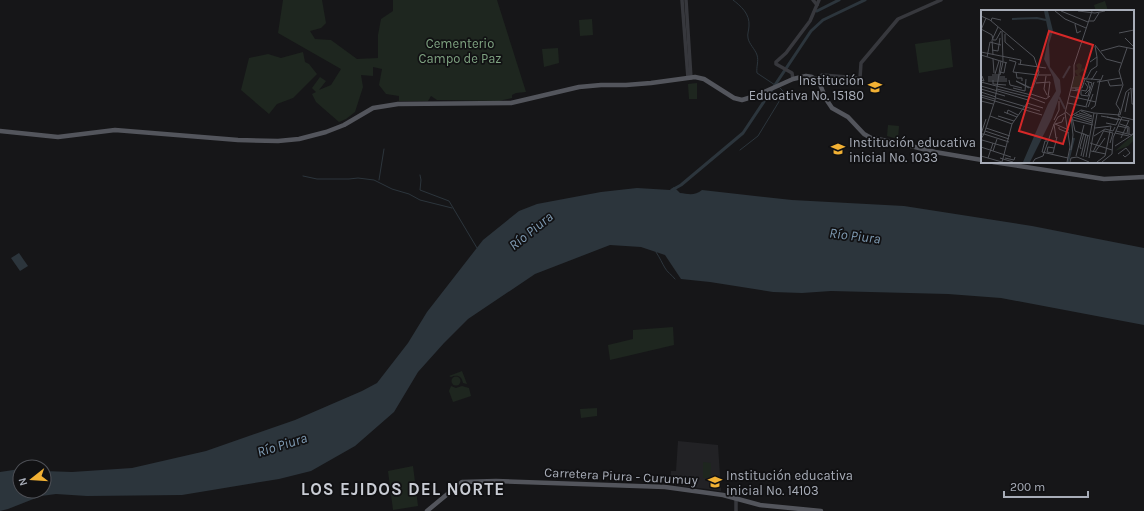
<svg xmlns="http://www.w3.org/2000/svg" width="1144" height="511" font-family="Karla,sans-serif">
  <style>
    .built { fill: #222225 }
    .green { fill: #1e261f }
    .water { fill: #2c353c }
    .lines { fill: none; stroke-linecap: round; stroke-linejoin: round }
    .stream { stroke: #2c353c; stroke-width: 1 }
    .canal { stroke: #2c353c; stroke-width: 3 }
    .minor { stroke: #37383d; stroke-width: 3.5 }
    .major { stroke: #53555c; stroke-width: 4.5 }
    .labels { text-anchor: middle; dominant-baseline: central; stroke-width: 3.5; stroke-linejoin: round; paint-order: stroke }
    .park-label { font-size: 13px; fill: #7fa381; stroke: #111113 }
    .poi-label { font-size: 13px; fill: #a8adb8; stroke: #111113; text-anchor: start }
    .street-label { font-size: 13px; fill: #a8adb8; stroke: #111113 }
    .water-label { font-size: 14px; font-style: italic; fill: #7f9bb3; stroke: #111113 }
    .district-label { font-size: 17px; font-weight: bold; letter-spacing: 1px; fill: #c9ccd4; stroke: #111113 }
    .inset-river { fill: none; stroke: #2c353c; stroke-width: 2 }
    .inset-road { fill: none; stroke: #505258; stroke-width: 1 }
    .view { fill: #d62828; fill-opacity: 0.15; stroke: #d62828; stroke-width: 2 }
    .inset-edge { fill: none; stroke: #a8adb8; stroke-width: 2 }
  </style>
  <rect width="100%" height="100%" fill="#161618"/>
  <polygon class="built" points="678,441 718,445 721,491 670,484 671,471 676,471"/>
  <g class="green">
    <polygon points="283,0 322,0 326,23 321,28 310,31 315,39 331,40 357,59 378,58 378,35 381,19 393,11 393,0 497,0 526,92 516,93 512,95 512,98 499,101 437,100 431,96 428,101 399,101 399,96 386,94 379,85 382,69 373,67 373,76 361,75 363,87 355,112 346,119 339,122 316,102 312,94 316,92 312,88 320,77 326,81 319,90 331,85 341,69 278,33"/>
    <polygon points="1105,1 1108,11 1096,11 1094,5"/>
    <polygon points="592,19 593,35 580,36 579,20"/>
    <polygon points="950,39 953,67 919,73 915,44"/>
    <polygon points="558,48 559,63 544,67 542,49"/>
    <polygon points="303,52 305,62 309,64 317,74 293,98 277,104 269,114 241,90 249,58 268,54 281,58"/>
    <polygon points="697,83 697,99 689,99 688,84"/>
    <polygon points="888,125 899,126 898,139 887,136"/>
    <polygon points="673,327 674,345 610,360 608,345 633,339 633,330"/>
    <path d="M462 371 467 384 463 383C462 376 457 374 451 377L449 376Z"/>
    <circle cx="456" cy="381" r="4.5"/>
    <polygon points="451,386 456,388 462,386 469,388 471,396 453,402 449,391"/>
    <polygon points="597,408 597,416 581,418 580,409"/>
    <polygon points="703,462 711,463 711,478 703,478"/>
    <polygon points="413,466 418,506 393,510 388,471"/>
  </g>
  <g class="water">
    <path d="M674 187 680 193C688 194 695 196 702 190L792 200 904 206 1032 226 1144 248V325L1001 298 948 294 831 291 802 293 773 292 710 282 681 279 665 255 641 247 610 245 535 274 468 319 444 343 418 372 394 412 355 446 311 471 279 479 182 495 87 496 56 494 41 496 8 509 0 511V472L20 469V491H44V471L72 472 132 468 206 451 295 420 362 391 377 383 408 343 427 312 483 240 519 211 537 204 601 192 637 188 670 190Z"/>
    <polygon points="19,253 28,266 20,271 11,258"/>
  </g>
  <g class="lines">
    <g class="stream">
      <path d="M733 0C741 6 750 14 749 26 749 30 747 34 748 38 749 44 755 49 757 55 759 61 756 67 757 73L775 85"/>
      <polyline points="740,150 758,136 783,95 783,91 780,88"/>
      <polyline points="420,175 421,180 420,190 449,201 477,248"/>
      <polyline points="303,176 317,179 349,179 358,178 374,180 392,189 409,194 420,200 452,208"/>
      <polyline points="379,180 384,149"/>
      <path d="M656 252C660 258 662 263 665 268 667 272 672 275 675 279"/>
    </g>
    <g class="canal">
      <polyline points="817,11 839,0"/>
      <polyline points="672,190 681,185 743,133 811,31 823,20 865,0"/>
    </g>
    <g class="minor">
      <polyline points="682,0 688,78"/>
      <polyline points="686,0 691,78"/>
      <polyline points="813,0 817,5"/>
      <polyline points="793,79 792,73 776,64 776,62 786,53 810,21 819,0"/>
      <polyline points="815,79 822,75 860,78 861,63 898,19 941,0"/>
      <polyline points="736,498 736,511"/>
    </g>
    <g class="major">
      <polyline points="0,131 58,137 115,130 238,140 278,141 299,139 326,132 344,125 373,108 398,104 511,103 579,87 601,85 626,85 651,83 695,77 704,79 734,98 742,100 755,96 793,79 806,76 812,77 819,82 826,99 832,108 848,117 864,134 871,138 899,143 935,152 982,160"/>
      <polyline points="993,162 1104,179 1144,177"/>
      <polyline points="427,511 462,482 496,481 665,487 723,495 760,505 821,511"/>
    </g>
  </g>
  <defs>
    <symbol id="school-bare" viewBox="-9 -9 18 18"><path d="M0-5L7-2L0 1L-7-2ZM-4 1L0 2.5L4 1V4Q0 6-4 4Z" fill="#f2b134" stroke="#111113" stroke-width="2.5" paint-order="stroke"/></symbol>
  </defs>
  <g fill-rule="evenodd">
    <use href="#school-bare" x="865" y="77" width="20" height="20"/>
    <use href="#school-bare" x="828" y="139" width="20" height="20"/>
    <use href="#school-bare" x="705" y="472" width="20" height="20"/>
  </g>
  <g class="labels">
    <g class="park-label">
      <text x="460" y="43">Cementerio<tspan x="460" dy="15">Campo de Paz</tspan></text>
    </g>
    <g class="poi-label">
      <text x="864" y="80" text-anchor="end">Institución<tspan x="864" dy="15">Educativa No. 15180</tspan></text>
      <text x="849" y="142">Institución educativa<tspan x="849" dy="15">inicial No. 1033</tspan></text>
      <text x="726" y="475">Institución educativa<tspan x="726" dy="15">inicial No. 14103</tspan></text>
    </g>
    <g class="street-label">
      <text transform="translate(621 476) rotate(3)">Carretera Piura - Curumuy</text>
    </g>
    <g class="water-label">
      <text transform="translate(531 231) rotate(-39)">Río Piura</text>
      <text transform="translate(855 236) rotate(7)">Río Piura</text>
      <text transform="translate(282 445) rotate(-17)">Río Piura</text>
    </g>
    <g class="district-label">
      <text x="403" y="489">LOS EJIDOS DEL NORTE</text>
    </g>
  </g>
  <g transform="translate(981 10)">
    <rect width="153" height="153" fill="#161618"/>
    <path d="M98 53 101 55 100 60 102 58 107 63 101 61 98 64 103 69 101 78H90L94 66H97L93 61 97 59 95 55ZM153 124V130L147 136 134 141Z" fill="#1e261f"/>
    <path d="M63 1H67L72 21 68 34 69 57 79 70 80 82 71 108 49 152H42L67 94 75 81 72 67 63 49 68 25Z" fill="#2c353c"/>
    <path class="inset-river" d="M31 9 56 8 65 10M82 68 89 56M78 87 84 99M87 152 93 128"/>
    <path class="inset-road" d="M74 1 84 9 105 18M80 1 107 12M97 1 114 3 124 1M0 6 9 10 53 47 58 62 46 93 31 114 21 152M10 11 11 8 20 10M108 11H113L118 3M94 14 96 23 100 21M0 19 11 25 12 30M0 20 5 8M21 21 22 51M138 23 153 20M24 24V32L33 40M144 28 153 37M12 30H15L20 21M114 35 125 49 140 53M11 40 17 41 19 28M120 41 138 36 153 39M0 42 40 50 39 55M0 45 26 53M12 45 11 30 17 17M6 47 9 32 20 35M12 49 13 63M28 50 35 52 32 62 57 65M109 52 116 47 114 36M37 54 65 58M19 62 23 63 25 52M35 62 36 68H41V71M14 64 18 51M0 65V70L3 71 1 66M11 65H19L22 52M57 65H70M65 66 63 79 66 85M7 67H24M7 69H26M101 69 106 68 110 60 116 56V47M110 69 120 70 122 65M12 70V74L25 75M28 70 29 75 41 78M7 71H26M127 71 129 76 141 75M0 72 50 85M116 72 140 68M55 73 69 72 67 87M0 76 47 90M32 78 44 81 45 69M48 78 35 71 50 78M90 78H101L104 69H111L116 61M150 78 151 94H153M152 78 153 94M0 79 24 86M16 79 48 87M94 79 105 81 107 77 104 73M90 80 98 81 97 89M100 81V85L107 86 111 73 105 71M0 82 15 87M50 84 65 89 69 86M104 84 109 79 107 72M0 85 14 89M89 86 115 92M0 87 61 105M48 87 64 93M15 88 59 101M0 91 12 94M46 93 62 98M87 93 106 97M105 96 113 72M107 97 112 84M110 99 114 96 119 70M100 101 111 106M23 102 36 107M85 102 91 107 94 121 108 126M144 102 148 82M84 103 89 137 86 152M98 103 111 107M113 103 139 105 145 82 150 78M26 104 27 100 37 105M95 104 111 109M90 105 92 125 90 140M93 105 111 111M9 106 31 114M17 106 33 111M90 106 100 100 113 103 105 147M120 106 148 111M83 107 81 112 74 114 88 120M92 107 111 113M126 107 138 110M140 107 137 106 139 100 135 94 142 75 138 61 146 38M73 110 78 100V91M92 110 112 115M125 113 135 115 138 108M73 114 75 128M139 114 148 117V124M137 116 147 118 146 123M78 117V119L88 123M5 118 29 126M114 118 130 116M4 121 28 129M123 121 132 123 129 133M135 121 151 125 153 122M134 123 148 126M0 124H3L14 90 20 51M0 124 5 109M113 126 124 119 132 121 134 117M140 128 148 110M0 129 3 124 28 132M1 130 25 137M66 131H64L61 142 87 148M109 133 131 140M134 136 151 125M0 137 30 147M73 138 67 137 66 142 72 143 76 127M100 139 99 137 103 123M12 141 16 129M110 141 125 144M112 142 123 120M114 142 124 128M137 144 145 138 149 143 144 147 142 145M0 146 21 152M95 146 103 115M100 146 105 124M102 147 107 125M7 148 12 133M19 148 32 152M24 148 33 150 34 147M108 148 116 104M52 152 54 149 62 146 73 114 77 107 84 103 93 66V55L111 1M89 152 90 148 96 147 108 152M116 152 124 146 130 116M121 152 131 144 132 128 141 107 153 110"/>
    <path class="view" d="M68 21 112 35 82 134 38 121Z"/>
    <rect width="153" height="153" class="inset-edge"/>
  </g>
  <g transform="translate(32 479) rotate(253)"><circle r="19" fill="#111113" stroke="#4d4f55"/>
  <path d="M0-3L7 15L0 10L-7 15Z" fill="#f2b134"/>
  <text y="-6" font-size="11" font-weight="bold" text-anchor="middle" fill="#a8adb8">N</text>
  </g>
  <path d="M1004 491v6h84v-6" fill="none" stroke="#a8adb8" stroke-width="2"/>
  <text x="1010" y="491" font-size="12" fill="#a8adb8" stroke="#111113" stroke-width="3" paint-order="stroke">200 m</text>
</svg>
